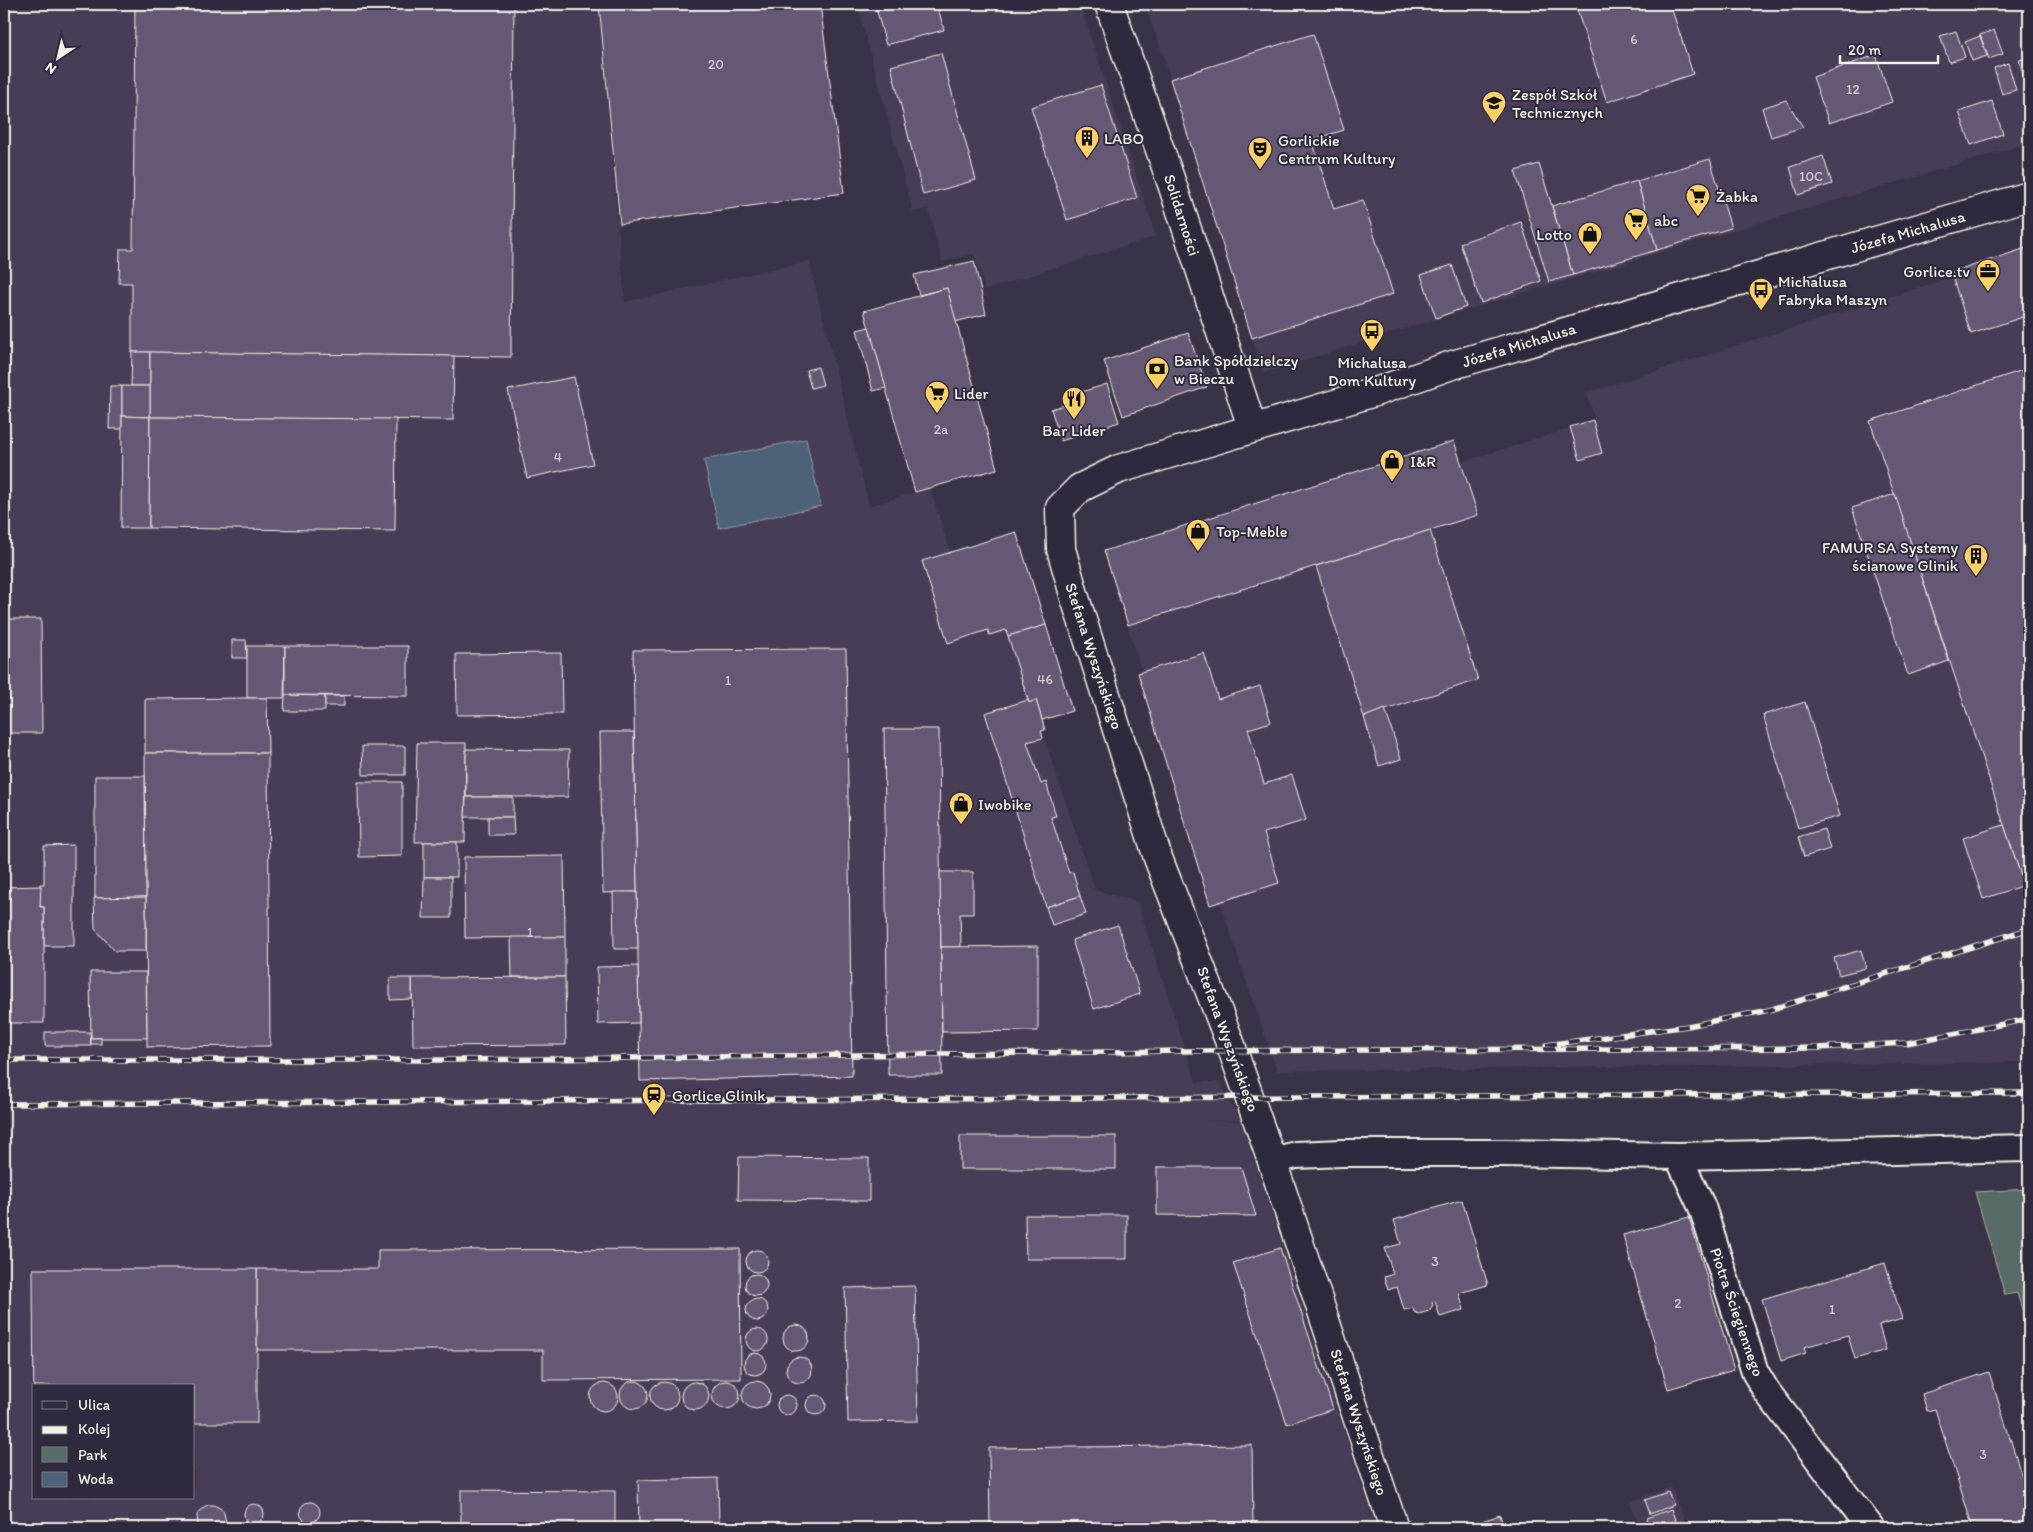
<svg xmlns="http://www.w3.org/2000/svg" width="2033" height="1532" font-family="Itim,sans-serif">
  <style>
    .built { fill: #473e56; fill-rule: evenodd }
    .green { fill: #586b65; stroke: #a6aea6 }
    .water { fill: #4d6278; stroke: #909ba5 }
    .building { fill: #655975; stroke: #f4f1e8 }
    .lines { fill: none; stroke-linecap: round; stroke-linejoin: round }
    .minor-casing { stroke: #f4f1e8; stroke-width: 30 }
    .tertiary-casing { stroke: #f4f1e8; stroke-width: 31 }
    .minor { stroke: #2f2a3d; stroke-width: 26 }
    .tertiary { stroke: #2f2a3d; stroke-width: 28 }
    .rail-casing { stroke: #f4f1e8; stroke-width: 5.5 }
    .rail { stroke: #2f2a3d; stroke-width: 4; stroke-dasharray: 11; stroke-linecap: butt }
    .labels { text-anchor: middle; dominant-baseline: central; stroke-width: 4; stroke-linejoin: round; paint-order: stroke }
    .number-label { font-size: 14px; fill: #d0cbcb }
    .poi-label { font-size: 16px; fill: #f4f1e8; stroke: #2f2a3d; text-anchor: start }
    .street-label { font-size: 16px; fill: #f4f1e8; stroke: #2f2a3d }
  </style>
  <rect width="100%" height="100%" fill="#3a3348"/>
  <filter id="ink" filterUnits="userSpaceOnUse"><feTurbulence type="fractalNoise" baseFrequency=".02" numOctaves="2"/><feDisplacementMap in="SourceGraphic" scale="10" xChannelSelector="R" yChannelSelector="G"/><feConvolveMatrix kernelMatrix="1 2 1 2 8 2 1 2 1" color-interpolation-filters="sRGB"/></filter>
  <g filter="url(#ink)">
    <g class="built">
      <path d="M4 4H598L625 302 809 261 869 506 930 488 950 551 1017 530 1074 711 1043 721 1046 731 1042 732 1095 890 1137 902 1196 1082H1220L1240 1120 1199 1121H1241L1376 1528H4ZM34 1386H194V1498H34Z"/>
      <polygon points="857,4 1080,4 1156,236 985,290 974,254 942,262 928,208 913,212"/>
      <polygon points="1144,4 2029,4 2029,143 1436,319 1263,373 1159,43"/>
      <polygon points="2029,253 2029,1062 1277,1071 1142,672 1104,551 1461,462 1595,421 1587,393"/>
      <polygon points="1671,1487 1688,1528 1640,1528 1630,1502"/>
    </g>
    <polygon class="green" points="2029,1189 2029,1333 2017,1293 2005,1295 1975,1192"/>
    <polygon class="water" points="806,439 821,506 719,528 704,460"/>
    <g class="building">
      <polygon points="135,4 514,4 511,357 132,352 132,283 119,283 120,249 133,249"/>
      <polygon points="599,4 820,4 844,193 620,224"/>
      <polygon points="875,4 937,4 944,30 886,45"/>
      <polygon points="1575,4 1670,4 1693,74 1607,102"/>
      <polygon points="1994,30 2003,54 1989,59 1980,35"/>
      <polygon points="1956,31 1965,57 1949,62 1940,36"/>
      <polygon points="1313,34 1344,130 1312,140 1334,209 1363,200 1393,294 1252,338 1170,79"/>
      <polygon points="1980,36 1987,56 1972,61 1965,42"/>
      <polygon points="941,53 976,180 923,195 891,66"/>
      <polygon points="1876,55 1892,102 1829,123 1813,77"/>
      <polygon points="2029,58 2029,96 2019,60"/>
      <polygon points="2008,63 2016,90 2002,94 1994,68"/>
      <polygon points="1101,85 1137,198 1067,220 1031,107"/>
      <polygon points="1786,100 1803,127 1771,137 1762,108"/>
      <polygon points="1992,101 2003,134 1971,145 1959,112"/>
      <polygon points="1823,156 1832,184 1798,195 1790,167"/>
      <polygon points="1710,159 1731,228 1657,250 1637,181"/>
      <polygon points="1539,164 1573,275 1549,282 1515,171"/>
      <polygon points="1637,181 1657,250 1573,275 1552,206"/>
      <polygon points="1521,222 1541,281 1481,303 1460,243"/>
      <polygon points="2029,247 2029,315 1971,334 1951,273"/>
      <polygon points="974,261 986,314 955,322 947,288 919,295 914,275"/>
      <polygon points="1452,265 1466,307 1436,318 1421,275"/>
      <polygon points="947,288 997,469 915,492 864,311"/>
      <polygon points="869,327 886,388 873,391 857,330"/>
      <polygon points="1188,333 1207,387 1123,416 1104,361"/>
      <polygon points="132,352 150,352 150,386 131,386"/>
      <polygon points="150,352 454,356 453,420 150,417"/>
      <polygon points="818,367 823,385 811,388 806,370"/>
      <polygon points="2029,368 2029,900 1870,421"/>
      <polygon points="574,377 593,464 527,478 508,390"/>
      <polygon points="1107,384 1119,422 1061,441 1051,409 1068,404 1066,397"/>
      <polygon points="110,386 122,386 122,429 109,429"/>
      <polygon points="122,386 150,386 150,417 122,416"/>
      <polygon points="122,416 150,417 149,528 121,528"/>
      <polygon points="150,417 396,419 395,531 149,528"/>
      <polygon points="1593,420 1602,453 1580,460 1570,427"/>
      <polygon points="1454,441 1478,515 1128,625 1104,551"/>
      <polygon points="1895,494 1949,661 1908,675 1852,508"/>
      <polygon points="1430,530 1478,680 1364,717 1316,566"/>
      <polygon points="1016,532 1046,625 1008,636 1006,630 989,635 988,630 948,643 922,561"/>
      <polygon points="4,619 41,619 42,733 4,733"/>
      <polygon points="1046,625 1072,711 1042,720 1036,700 1029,703 1008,636"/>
      <polygon points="232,640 246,640 247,658 232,658"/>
      <polygon points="247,646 285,646 284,698 247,698"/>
      <polygon points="285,646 408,646 408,696 285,695"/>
      <polygon points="846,649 852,1076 640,1081 633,650"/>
      <polygon points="561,653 562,714 457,715 456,654"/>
      <polygon points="1204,653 1218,699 1260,686 1271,722 1248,729 1264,784 1292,775 1306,820 1264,833 1279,883 1210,905 1138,673"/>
      <polygon points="285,695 325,696 325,711 284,711"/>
      <rect x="325" y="696" width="19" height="10"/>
      <polygon points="247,698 267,698 268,753 145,753 145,699"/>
      <polygon points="1028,700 1029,703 1036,700 1045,730 1041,731 1043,738 1027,742 1041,784 1046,782 1056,816 1051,817 1069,873 1073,872 1080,896 1046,907 985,713"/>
      <polygon points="1805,702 1840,816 1798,828 1763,715"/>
      <polygon points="1385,709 1401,759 1379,766 1364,717"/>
      <polygon points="884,729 939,729 942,1075 888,1075"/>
      <polygon points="600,732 634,732 637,892 603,893"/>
      <polygon points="417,743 466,743 465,842 415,842"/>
      <polygon points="362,746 405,746 405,775 363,775"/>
      <polygon points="466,749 569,750 568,797 466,797"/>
      <polygon points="145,753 268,753 270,1046 147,1047"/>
      <polygon points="95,776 145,776 146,897 95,898"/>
      <polygon points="358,782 402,782 402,856 359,857"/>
      <polygon points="466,797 513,797 513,817 465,817"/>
      <polygon points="488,817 513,817 514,835 488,835"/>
      <polygon points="2004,825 2024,885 1983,899 1963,838"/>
      <polygon points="1824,829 1830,849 1804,857 1798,837"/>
      <rect x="424" y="842" width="33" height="35"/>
      <polygon points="74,845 74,946 44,946 44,907 40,907 40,884 44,884 44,846"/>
      <polygon points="564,856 565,937 465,938 464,857"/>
      <polygon points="940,872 973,872 973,914 960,914 961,947 941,947"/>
      <polygon points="424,877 451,877 451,918 423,918"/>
      <polygon points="41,886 40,907 44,907 44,1023 4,1023 4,887"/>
      <polygon points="613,892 637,892 638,949 614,949"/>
      <polygon points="1080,896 1086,914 1052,925 1046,907"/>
      <polygon points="146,897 146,951 115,951 95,929 94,898"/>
      <polygon points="1118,925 1140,994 1094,1009 1072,940"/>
      <polygon points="511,937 565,937 565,977 512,977"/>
      <polygon points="1038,946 1038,1031 942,1032 941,947"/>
      <polygon points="1861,950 1866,968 1839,975 1834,958"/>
      <polygon points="638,966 639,1023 598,1024 597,967"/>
      <polygon points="90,972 146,972 147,1038 91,1038"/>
      <polygon points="565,977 566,1045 413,1046 412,978"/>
      <polygon points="390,978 412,978 412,999 390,1000"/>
      <polygon points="45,1032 90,1032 91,1046 45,1046"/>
      <rect x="91" y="1038" width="10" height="6"/>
      <rect x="960" y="1136" width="156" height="33"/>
      <polygon points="739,1157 869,1158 869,1201 738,1200"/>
      <polygon points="1157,1167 1241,1167 1256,1216 1157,1215"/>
      <polygon points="1462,1200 1488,1285 1459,1293 1464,1310 1440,1317 1435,1301 1432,1302 1433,1305 1429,1311 1419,1314 1414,1312 1413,1308 1404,1310 1397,1287 1388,1290 1384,1277 1393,1274 1385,1248 1401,1244 1394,1220"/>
      <polygon points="1025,1215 1127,1215 1127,1259 1026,1259"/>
      <polygon points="1689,1217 1734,1370 1668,1389 1623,1235"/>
      <polygon points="1280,1248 1333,1409 1287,1424 1233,1263"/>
      <polygon points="740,1249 741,1379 543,1380 543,1350 257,1350 257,1269 378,1269 378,1250"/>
      <circle cx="757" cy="1261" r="11"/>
      <polygon points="1885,1263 1902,1319 1879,1326 1886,1350 1855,1359 1848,1335 1804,1347 1806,1353 1781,1361 1762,1299"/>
      <polygon points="33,1269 257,1269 257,1423 194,1423 194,1386 34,1386 34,1422"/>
      <circle cx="756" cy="1285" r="11"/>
      <polygon points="915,1286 918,1421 848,1422 845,1288"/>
      <circle cx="757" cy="1310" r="11"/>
      <circle cx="796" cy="1338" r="13"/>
      <circle cx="757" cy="1340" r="11"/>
      <circle cx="755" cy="1364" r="11"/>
      <circle cx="799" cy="1370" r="13"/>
      <polygon points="1989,1372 2029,1498 2029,1528 1973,1528 1935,1409 1927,1411 1922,1394"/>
      <circle cx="756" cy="1395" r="14"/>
      <circle cx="726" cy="1395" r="14"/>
      <circle cx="634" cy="1395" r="14"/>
      <circle cx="695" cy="1396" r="14"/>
      <circle cx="664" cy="1396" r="14"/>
      <circle cx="604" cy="1397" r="14"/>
      <circle cx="816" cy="1405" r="10"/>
      <circle cx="787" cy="1405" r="10"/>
      <polygon points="1252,1445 1253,1528 990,1528 989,1448"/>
      <polygon points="718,1478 719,1525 639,1526 638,1480"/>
      <polygon points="461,1490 615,1491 615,1528 461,1528"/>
      <polygon points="1668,1492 1674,1505 1650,1514 1645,1500"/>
      <circle cx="310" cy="1512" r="10"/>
      <circle cx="254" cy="1514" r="10"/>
      <polygon points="208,1505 214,1505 223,1510 226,1521 222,1528 200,1528 198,1526 197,1515 204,1507"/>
      <polygon points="1671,1509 1676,1522 1661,1528 1651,1528 1647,1518"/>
      <polygon points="1500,1515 1504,1528 1472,1528 1470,1525"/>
      <polygon points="371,1522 402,1523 402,1528 370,1528"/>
      <polygon points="1676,1522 1679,1528 1661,1528"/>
    </g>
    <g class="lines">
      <defs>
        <g id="minor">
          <polyline points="1678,1156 1702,1207 1755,1372 1767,1392 1871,1528"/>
          <polyline points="1272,1161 1296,1155 1342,1153 1504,1153 1678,1156 2029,1148"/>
        </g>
        <g id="tertiary">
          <polyline points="1109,4 1173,187 1252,427"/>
          <polyline points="1394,1528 1272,1161 1229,1040 1158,858 1075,598 1061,549 1060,508 1080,488 1119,469 1378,391 1449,366 2029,196"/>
        </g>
      </defs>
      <use href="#minor" class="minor-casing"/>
      <use href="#tertiary" class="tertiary-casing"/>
      <use href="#minor" class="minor"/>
      <use href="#tertiary" class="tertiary"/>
      <defs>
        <g id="rail">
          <polyline points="1546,1045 1688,1026 1769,1010 2029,929"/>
          <polyline points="4,1060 463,1060 1183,1051 1818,1048 1907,1043 2029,1019"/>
          <polyline points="4,1104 2029,1093"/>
        </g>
      </defs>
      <use href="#rail" class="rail-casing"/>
      <use href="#rail" class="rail"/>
    </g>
  </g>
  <defs>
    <symbol id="school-pin" viewBox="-11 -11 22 30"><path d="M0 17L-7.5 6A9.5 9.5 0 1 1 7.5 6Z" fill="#ffd166" stroke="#2f2a3d"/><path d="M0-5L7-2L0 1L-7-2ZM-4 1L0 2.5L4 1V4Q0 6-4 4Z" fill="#111"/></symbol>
    <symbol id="building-pin" viewBox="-11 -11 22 30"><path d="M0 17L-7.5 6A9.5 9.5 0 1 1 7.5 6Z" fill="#ffd166" stroke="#2f2a3d"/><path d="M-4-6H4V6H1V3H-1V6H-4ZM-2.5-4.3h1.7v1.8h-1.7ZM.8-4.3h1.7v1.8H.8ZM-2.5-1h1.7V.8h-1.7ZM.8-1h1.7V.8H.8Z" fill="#111"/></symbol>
    <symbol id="theatre-pin" viewBox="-11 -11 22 30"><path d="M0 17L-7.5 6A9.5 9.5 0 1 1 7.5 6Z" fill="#ffd166" stroke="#2f2a3d"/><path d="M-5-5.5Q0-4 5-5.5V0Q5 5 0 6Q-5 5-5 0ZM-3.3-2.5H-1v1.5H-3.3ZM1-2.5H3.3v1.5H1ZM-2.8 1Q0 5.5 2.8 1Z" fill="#111"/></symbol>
    <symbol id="supermarket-pin" viewBox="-11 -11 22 30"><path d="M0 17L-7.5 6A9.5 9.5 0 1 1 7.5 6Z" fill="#ffd166" stroke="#2f2a3d"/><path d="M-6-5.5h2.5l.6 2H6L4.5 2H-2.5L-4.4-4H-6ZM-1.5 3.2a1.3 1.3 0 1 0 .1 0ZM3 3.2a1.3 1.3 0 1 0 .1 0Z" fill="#111"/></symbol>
    <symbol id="shop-pin" viewBox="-11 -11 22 30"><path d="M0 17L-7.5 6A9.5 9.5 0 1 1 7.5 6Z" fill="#ffd166" stroke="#2f2a3d"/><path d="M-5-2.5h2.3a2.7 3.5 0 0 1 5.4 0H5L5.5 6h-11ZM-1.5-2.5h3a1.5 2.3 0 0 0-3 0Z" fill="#111"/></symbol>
    <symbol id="office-pin" viewBox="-11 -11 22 30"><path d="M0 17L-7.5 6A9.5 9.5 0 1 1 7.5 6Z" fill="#ffd166" stroke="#2f2a3d"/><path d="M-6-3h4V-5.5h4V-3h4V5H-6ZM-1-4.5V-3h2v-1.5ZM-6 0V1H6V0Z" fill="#111"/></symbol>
    <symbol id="bus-pin" viewBox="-11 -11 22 30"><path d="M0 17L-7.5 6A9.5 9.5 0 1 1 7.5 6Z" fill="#ffd166" stroke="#2f2a3d"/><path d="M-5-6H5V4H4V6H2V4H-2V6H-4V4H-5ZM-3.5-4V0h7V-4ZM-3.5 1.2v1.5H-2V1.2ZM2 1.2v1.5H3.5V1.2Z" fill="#111"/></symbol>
    <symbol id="bank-pin" viewBox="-11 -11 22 30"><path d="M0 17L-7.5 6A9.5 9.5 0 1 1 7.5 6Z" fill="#ffd166" stroke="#2f2a3d"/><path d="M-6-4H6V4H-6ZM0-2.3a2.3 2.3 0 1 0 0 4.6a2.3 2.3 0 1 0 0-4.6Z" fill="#111"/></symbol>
    <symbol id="restaurant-pin" viewBox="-11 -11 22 30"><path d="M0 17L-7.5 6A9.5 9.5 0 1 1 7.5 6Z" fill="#ffd166" stroke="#2f2a3d"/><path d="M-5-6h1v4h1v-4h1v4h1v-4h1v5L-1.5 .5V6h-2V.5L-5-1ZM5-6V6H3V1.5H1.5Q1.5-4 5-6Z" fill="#111"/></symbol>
    <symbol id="station-pin" viewBox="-11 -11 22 30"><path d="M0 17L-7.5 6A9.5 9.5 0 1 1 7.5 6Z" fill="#ffd166" stroke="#2f2a3d"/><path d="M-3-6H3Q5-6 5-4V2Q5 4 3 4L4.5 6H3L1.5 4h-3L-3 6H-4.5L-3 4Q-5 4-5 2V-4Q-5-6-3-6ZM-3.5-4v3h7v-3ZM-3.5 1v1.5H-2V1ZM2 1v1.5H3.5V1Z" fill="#111"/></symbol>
  </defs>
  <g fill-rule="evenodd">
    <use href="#school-pin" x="1480" y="89" width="28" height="38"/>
    <use href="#building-pin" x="1073" y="124" width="28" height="38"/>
    <use href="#theatre-pin" x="1246" y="135" width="28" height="38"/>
    <use href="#supermarket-pin" x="1684" y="182" width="28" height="38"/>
    <use href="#supermarket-pin" x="1622" y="206" width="28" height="38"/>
    <use href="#shop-pin" x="1576" y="220" width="28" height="38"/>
    <use href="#office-pin" x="1974" y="257" width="28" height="38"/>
    <use href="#bus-pin" x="1747" y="276" width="28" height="38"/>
    <use href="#bus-pin" x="1358" y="317" width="28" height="38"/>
    <use href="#bank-pin" x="1143" y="355" width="28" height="38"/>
    <use href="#supermarket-pin" x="923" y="379" width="28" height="38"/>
    <use href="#restaurant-pin" x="1060" y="385" width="28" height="38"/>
    <use href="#shop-pin" x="1378" y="447" width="28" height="38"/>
    <use href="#shop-pin" x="1184" y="517" width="28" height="38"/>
    <use href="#building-pin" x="1962" y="542" width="28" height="38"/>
    <use href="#shop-pin" x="947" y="790" width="28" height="38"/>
    <use href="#station-pin" x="640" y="1081" width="28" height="38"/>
  </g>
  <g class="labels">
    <g class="number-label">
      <text x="1634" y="39">6</text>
      <text x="716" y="64">20</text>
      <text x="1853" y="89">12</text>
      <text x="1811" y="176">10C</text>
      <text x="941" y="429">2a</text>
      <text x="558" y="457">4</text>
      <text x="1045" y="679">46</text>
      <text x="728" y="680">1</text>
      <text x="530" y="932">1</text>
      <text x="1435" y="1261">3</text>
      <text x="1678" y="1303">2</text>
      <text x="1832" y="1309">1</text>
      <text x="1983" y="1454">3</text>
    </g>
    <g class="poi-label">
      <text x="1512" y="94">Zespół Szkół<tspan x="1512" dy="18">Technicznych</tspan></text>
      <text x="1104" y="138">LABO</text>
      <text x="1278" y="140">Gorlickie<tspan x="1278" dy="18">Centrum Kultury</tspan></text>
      <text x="1716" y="196">Żabka</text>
      <text x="1654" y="220">abc</text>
      <text x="1572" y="234" text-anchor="end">Lotto</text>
      <text x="1970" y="271" text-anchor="end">Gorlice.tv</text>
      <text x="1778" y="281">Michalusa<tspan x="1778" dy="18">Fabryka Maszyn</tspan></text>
      <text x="1174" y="360">Bank Spółdzielczy<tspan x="1174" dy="18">w Bieczu</tspan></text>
      <text x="1372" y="362" text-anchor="middle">Michalusa<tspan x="1372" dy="18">Dom Kultury</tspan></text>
      <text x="954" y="393">Lider</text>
      <text x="1074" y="430" text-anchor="middle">Bar Lider</text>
      <text x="1410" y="461">I&amp;R</text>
      <text x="1216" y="531">Top-Meble</text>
      <text x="1958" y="547" text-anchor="end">FAMUR SA Systemy<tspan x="1958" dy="18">ścianowe Glinik</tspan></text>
      <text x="978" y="804">Iwobike</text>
      <text x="672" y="1095">Gorlice Glinik</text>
    </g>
    <g class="street-label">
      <text transform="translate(1182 215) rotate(72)">Solidarności</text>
      <text transform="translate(1908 232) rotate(-16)">Józefa Michalusa</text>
      <text transform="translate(1519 345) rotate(-17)">Józefa Michalusa</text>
      <text transform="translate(1094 656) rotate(72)">Stefana Wyszyńskiego</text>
      <text transform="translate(1228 1039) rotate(70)">Stefana Wyszyńskiego</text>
      <text transform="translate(1737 1312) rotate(71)">Piotra Ściegiennego</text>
      <text transform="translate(1359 1422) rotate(72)">Stefana Wyszyńskiego</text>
    </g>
  </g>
  <rect width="2033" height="1532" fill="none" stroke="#2f2a3d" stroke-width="20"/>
  <rect x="10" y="10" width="2013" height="1512" fill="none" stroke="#f4f1e8" stroke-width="2" filter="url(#ink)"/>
  <rect x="32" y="1384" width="162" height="115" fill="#2f2a3d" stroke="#7e7a81"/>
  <rect x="42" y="1401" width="25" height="8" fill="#2f2a3d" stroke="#7e7a81"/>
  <text x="78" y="1410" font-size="15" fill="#f4f1e8">Ulica</text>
  <rect x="42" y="1426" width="25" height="8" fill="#f4f1e8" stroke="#7e7a81"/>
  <text x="78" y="1434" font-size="15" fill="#f4f1e8">Kolej</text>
  <rect x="42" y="1447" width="25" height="15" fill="#586b65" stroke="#7e7a81"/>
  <text x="78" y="1460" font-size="15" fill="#f4f1e8">Park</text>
  <rect x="42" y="1472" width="25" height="15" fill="#4d6278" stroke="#7e7a81"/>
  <text x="78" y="1484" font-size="15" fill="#f4f1e8">Woda</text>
  <g transform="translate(58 58) rotate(215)" stroke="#2f2a3d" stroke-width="4" paint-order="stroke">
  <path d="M0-4L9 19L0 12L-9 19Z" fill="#f4f1e8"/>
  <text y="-8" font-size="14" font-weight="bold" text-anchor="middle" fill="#f4f1e8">N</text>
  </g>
  <path d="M1840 55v8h98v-8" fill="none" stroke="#f4f1e8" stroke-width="2.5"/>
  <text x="1848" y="55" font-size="15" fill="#f4f1e8" stroke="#2f2a3d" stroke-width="4" paint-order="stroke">20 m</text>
</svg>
